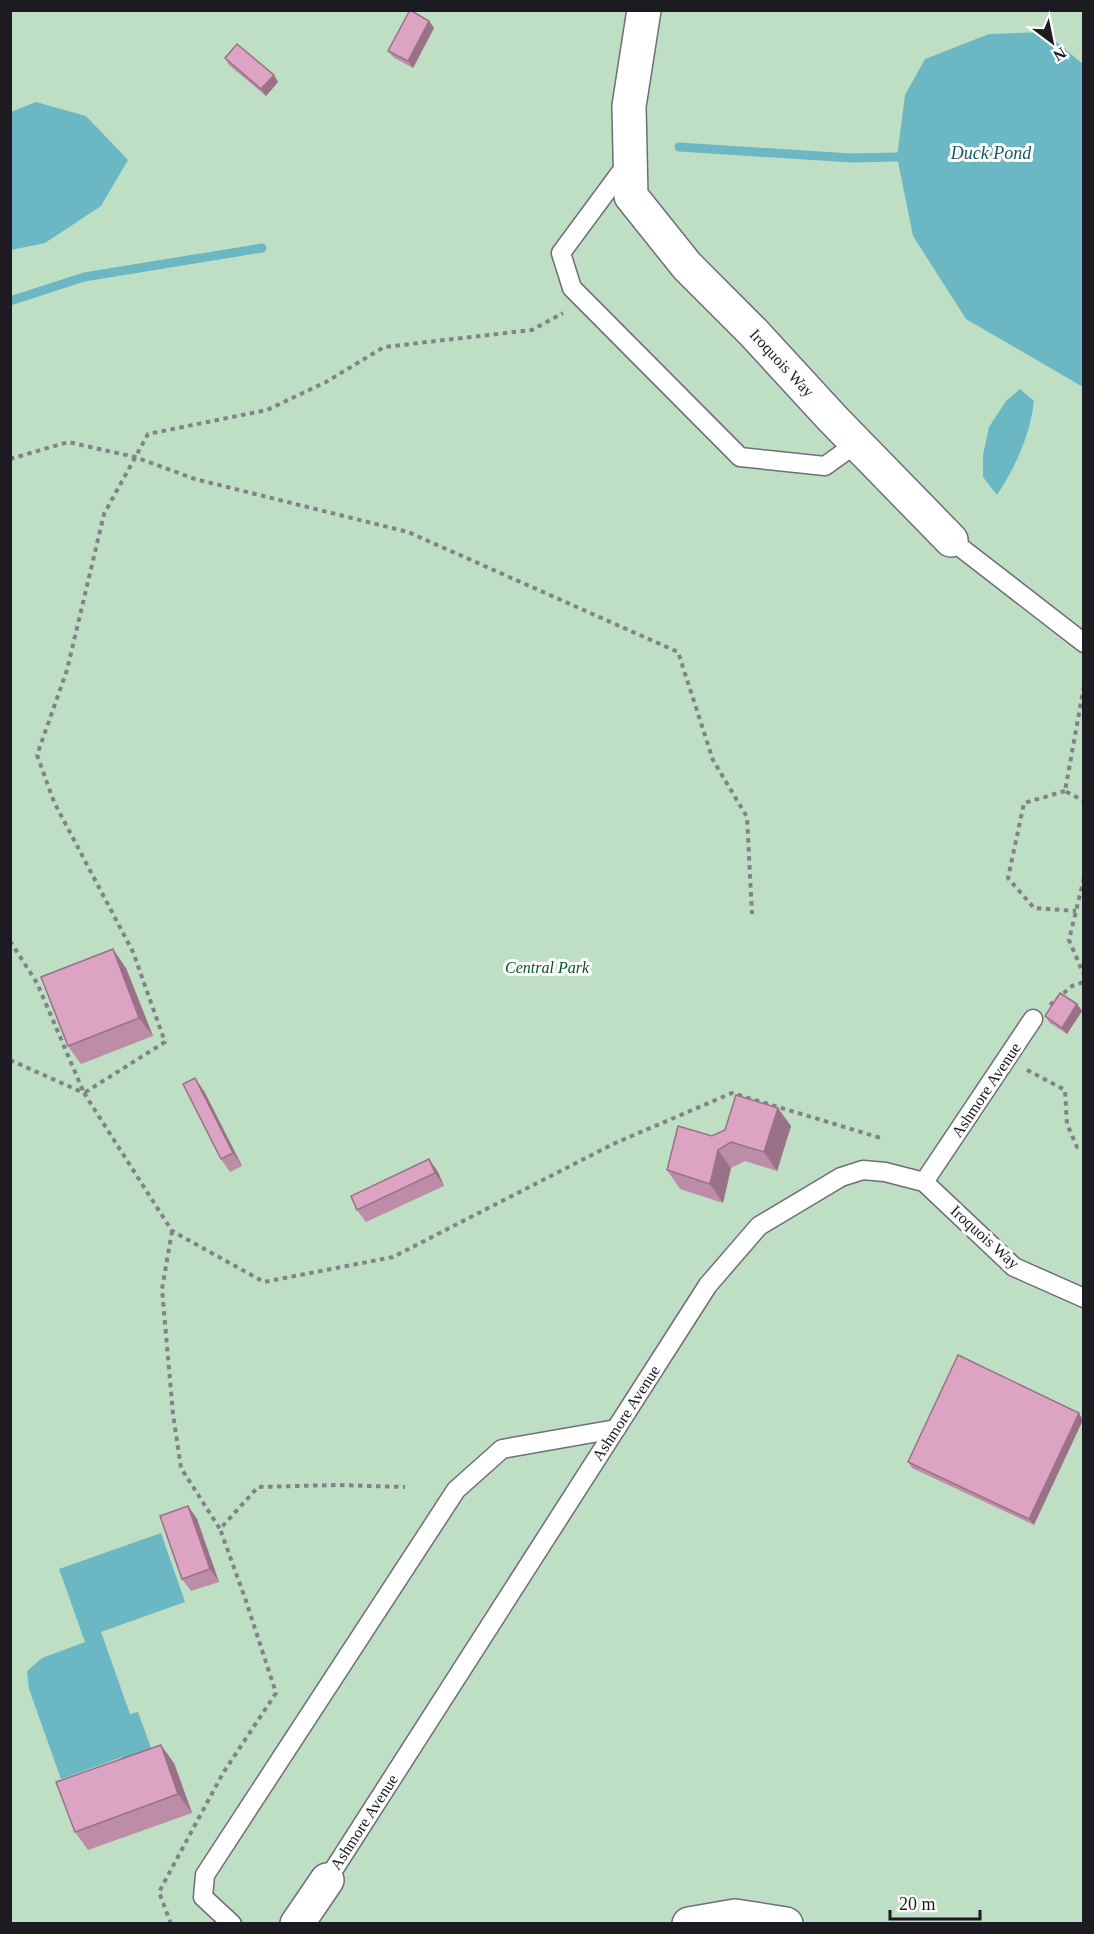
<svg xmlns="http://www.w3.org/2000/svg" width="1094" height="1934" font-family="Georgia,serif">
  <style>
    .green { fill: #bfdfc4 }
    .water { fill: #6bb8c4 }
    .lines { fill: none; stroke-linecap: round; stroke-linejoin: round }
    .stream { stroke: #6bb8c4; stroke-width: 9 }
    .service-casing { stroke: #6f6c7b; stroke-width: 21 }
    .minor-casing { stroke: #6f6c7b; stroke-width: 36 }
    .path { stroke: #838288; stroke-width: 4; stroke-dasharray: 4.5 4.5; stroke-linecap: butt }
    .service { stroke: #fff; stroke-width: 18 }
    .minor { stroke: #fff; stroke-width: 33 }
    .wall { fill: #bd8ca7 }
    .shaded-wall { fill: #9a7288 }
    .building { fill: #dca3c2; stroke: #9a7288; stroke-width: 1.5 }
    .labels { text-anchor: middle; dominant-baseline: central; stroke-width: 6; stroke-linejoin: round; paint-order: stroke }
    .street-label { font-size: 16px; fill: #1c1b21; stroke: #fff }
    .park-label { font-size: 16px; font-style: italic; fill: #005523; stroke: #fff }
    .water-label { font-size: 18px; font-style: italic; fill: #175962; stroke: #fff }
  </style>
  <rect width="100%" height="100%" fill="#f8f7fe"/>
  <polygon class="green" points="11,11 1083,11 1083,1923 11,1924"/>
  <g class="water">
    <polygon points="1044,32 1083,64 1083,387 966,319 913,236 897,157 905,95 925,59 989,34"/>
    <polygon points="36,102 86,116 128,160 101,206 45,243 11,250 11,112"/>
    <path d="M1020 389 1034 401C1030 435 1016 466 997 495L983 477V455L989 427 1006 401Z"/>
    <polygon points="161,1533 185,1602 101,1632 130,1714 138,1712 154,1756 126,1766 122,1757 61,1779 29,1689 27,1671 42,1658 85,1642 59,1569"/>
  </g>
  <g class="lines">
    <g class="stream">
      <polyline points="679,147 852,158 897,157"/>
      <polyline points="10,301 84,277 262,248"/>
    </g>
    <defs>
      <g id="service">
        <polyline points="629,161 561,253 572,288 740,457 825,466 857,443"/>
        <polyline points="951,540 1084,643"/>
        <polyline points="924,1182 1014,1267 1084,1298"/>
        <polyline points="327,1880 708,1285 759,1226 841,1177 863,1170 885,1172 924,1182 1033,1019"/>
        <polyline points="232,1924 203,1897 205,1875 456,1490 502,1449 616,1429"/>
      </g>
      <g id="minor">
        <polyline points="644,10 629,106 631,196 687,266 753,332 833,419 951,540"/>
        <polyline points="297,1924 327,1880"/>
        <polyline points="689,1924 735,1916 786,1924"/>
      </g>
    </defs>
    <use href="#service" class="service-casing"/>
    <use href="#minor" class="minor-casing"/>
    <g class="path">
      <polyline points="10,459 68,442 135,457 195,479 408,532 678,652 713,760 747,817 752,914"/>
      <polyline points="1084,686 1065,791 1084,801"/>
      <polyline points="1065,791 1024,803 1008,878 1034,908 1076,911"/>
      <polyline points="1084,878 1069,940 1084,975"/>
      <polyline points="10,941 37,983 84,1093 165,1042 133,952 54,802 37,755 67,670 104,514 148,434 267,410 326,382 384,347 532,330 563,313"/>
      <polyline points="1050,1005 1072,986 1084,982"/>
      <polyline points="10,1060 84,1093 172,1231 264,1282 393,1257 613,1144 732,1093 884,1139"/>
      <polyline points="1027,1070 1065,1090 1067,1124 1077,1147 1084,1149"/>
      <polyline points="172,1231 162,1289 173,1414 181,1468 220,1529 258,1487 337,1485 405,1487"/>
      <polyline points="171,1924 159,1892 223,1773 276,1693 245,1598 220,1529"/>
    </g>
    <use href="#service" class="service"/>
    <use href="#minor" class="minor"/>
  </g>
  <g class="wall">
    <polygon points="429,21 434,28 413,68 393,57 388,51"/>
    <polygon points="225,58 274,75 278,82 266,96 229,65"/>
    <polygon points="126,968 153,1036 81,1064 68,1046"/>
    <polygon points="1077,1004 1082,1011 1067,1034 1050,1023 1045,1016"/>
    <polygon points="204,1091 242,1166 230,1172 221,1159"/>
    <polygon points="791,1126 777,1171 745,1161 731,1168 723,1203 680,1189 667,1170 712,1136"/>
    <polygon points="429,1159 438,1172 444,1186 366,1222 357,1210"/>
    <polygon points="958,1355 1034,1525 912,1468 908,1462"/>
    <polygon points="188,1506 197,1519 219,1582 191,1591 182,1579"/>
    <polygon points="174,1763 192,1813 88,1850 75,1832"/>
  </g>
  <g class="shaded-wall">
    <polygon points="429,21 434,28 413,68 408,61"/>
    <polygon points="274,75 278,82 266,96 261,89"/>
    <polygon points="113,949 126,968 153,1036 139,1018"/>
    <polygon points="1077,1004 1082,1011 1067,1034 1062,1028"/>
    <polygon points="195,1078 204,1091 242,1166 233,1153"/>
    <polygon points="778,1108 791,1126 777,1171 764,1152"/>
    <polygon points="718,1150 731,1168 723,1203 710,1184"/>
    <polygon points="429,1159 438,1172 444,1186 435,1173"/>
    <polygon points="1079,1413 1083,1420 1034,1525 1029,1519"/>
    <polygon points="188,1506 197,1519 219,1582 210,1569"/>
    <polygon points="161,1745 174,1763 192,1813 178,1794"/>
  </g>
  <g class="building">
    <polygon points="410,10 429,21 408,61 388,51"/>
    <polygon points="237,44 274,75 261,89 225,58"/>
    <polygon points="113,949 139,1018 68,1046 41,977"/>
    <polygon points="1060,993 1077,1004 1062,1028 1045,1016"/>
    <polygon points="195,1078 233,1153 221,1159 183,1084"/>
    <polygon points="736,1095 778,1108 764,1152 731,1142 718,1150 710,1184 667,1170 678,1126 712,1136 725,1130"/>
    <polygon points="429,1159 435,1173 357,1210 351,1196"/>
    <polygon points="958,1355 1079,1413 1029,1519 908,1462"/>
    <polygon points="188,1506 210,1569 182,1579 160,1516"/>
    <polygon points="161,1745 178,1794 75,1832 56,1782"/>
  </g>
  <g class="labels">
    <g class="street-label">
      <text transform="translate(782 363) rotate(47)">Iroquois Way</text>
      <text transform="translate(986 1090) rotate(-56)">Ashmore Avenue</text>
      <text transform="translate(985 1237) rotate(42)">Iroquois Way</text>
      <text transform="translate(626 1413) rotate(-57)">Ashmore Avenue</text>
      <text transform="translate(364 1822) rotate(-57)">Ashmore Avenue</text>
    </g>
    <g class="park-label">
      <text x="547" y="967">Central Park</text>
    </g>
    <g class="water-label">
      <text x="991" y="153">Duck Pond</text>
    </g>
  </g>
  <rect width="1094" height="1934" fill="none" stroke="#1c1b21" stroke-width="24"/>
  <g transform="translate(1052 42) rotate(148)" stroke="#ffffff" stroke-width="4.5" paint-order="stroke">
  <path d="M0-4.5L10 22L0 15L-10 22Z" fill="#1c1b21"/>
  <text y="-9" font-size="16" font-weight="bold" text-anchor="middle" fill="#1c1b21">N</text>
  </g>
  <path d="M890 1910v9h90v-9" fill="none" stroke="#1c1b21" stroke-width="3"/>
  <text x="899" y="1910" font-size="18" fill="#1c1b21" stroke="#ffffff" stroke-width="4.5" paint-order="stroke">20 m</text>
</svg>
